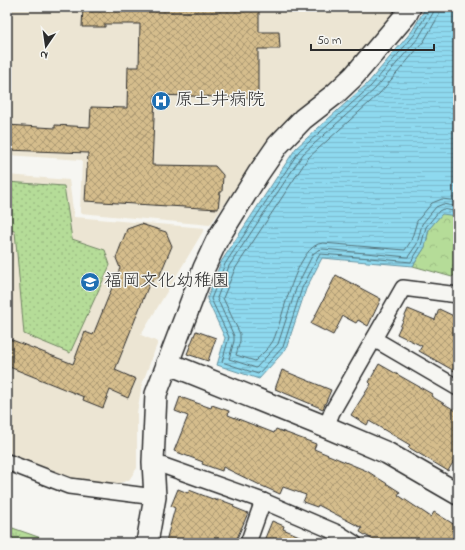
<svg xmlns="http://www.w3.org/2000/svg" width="465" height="550" font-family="'Indie Flower','Klee One',sans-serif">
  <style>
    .built { fill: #ece5d3 }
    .grass { fill: url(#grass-tufts); stroke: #708462 }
    .forest { fill: url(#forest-crowns); stroke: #708462 }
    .park { fill: url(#park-dots); stroke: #708462 }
    .water { fill: url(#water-rules); stroke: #6693a1 }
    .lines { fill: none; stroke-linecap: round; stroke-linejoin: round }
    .shore { stroke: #537179; stroke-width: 1 }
    .building { fill: url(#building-cross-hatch); stroke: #2b2b2b }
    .street-casing { stroke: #2b2b2b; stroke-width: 18 }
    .secondary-casing { stroke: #2b2b2b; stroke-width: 24 }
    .street { stroke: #f6f6f2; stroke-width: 15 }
    .secondary { stroke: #f6f6f2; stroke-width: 21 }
    .labels { text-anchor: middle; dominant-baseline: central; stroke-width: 3; stroke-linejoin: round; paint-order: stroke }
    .poi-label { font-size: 18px; fill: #2b2b2b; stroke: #f6f6f2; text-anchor: start }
  </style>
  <defs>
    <pattern id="grass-tufts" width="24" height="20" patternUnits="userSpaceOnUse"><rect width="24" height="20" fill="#b5dc98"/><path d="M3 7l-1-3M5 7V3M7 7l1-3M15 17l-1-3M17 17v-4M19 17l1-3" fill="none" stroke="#9cbd83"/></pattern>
    <pattern id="forest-crowns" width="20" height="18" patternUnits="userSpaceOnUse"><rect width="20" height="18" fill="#b5dc98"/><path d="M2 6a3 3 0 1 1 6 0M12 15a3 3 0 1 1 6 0" fill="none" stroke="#9cbd83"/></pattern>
    <pattern id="park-dots" width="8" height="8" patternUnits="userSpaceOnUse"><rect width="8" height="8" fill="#b5dc98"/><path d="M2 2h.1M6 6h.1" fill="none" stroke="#9cbd83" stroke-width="1.8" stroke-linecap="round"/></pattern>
    <pattern id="water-rules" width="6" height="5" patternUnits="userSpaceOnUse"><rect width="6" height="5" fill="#8ed9ef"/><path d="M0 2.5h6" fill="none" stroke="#7bbacd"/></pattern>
    <pattern id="building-cross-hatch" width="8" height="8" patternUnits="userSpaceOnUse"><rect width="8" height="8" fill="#d5bd8c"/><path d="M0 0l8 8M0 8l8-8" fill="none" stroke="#ad9a73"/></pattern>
  </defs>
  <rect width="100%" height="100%" fill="#f6f6f2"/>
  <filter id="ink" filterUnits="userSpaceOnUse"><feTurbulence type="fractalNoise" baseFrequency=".025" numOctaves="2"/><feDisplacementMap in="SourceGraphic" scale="8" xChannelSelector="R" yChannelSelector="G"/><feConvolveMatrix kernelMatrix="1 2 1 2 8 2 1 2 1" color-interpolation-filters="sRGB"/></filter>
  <g filter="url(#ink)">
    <g class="built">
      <polygon points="7,7 402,7 341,82 289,121 246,174 210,225 80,213 82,160 7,155"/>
      <polygon points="7,175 69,180 74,217 205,228 141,335 158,342 142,384 137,413 137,468 129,480 114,485 73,479 7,456"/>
    </g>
    <polygon class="grass" points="7,526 41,538 52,538 50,543 7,543"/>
    <polygon class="forest" points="442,213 457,216 458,215 458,272 452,277 413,266 425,247 429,229"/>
    <polygon class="park" points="7,182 64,186 72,239 105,250 110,265 70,353 24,334 15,231 7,230"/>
    <polygon class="water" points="426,7 458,7 458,215 457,216 442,214 429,229 425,247 413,266 322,258 306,289 286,349 259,379 217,365 225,338 207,299 221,262 296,148 368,83 412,31"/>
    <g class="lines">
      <g class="shore">
        <polyline points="429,7 429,10 415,34 371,86 299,151 225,264 211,299 229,337 222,362 258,374 283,347 302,288 320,254 359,257 411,262 421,246 426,227 439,211 443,209 458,212"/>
        <polyline points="434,7 433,13 419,37 375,89 303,154 229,266 217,298 234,336 234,341 229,359 256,368 278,344 297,286 313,254 318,250 323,249 408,257 417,244 422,224 436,207 443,204 458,207"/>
        <path d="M440 7 439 15 424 41 380 93 308 158 235 269 223 298 240 334V341L236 355 255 361C260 356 269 348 273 341 283 320 296 244 323 243L405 250 411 241 417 221 432 203 442 199 458 201"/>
      </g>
    </g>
    <g class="building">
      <polygon points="83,7 259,7 259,32 279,32 280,49 258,49 258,98 155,95 152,165 215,166 223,175 222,192 220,192 218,209 85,201 88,153 7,150 7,125 55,128 55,125 90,127 91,107 127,108 128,67 139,67 140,24 105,24 105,27 82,27"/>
      <polygon points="141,224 166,232 172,246 159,277 150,282 115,370 136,379 128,398 110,390 103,408 83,400 84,397 7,366 7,338 73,364 85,332 93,335 120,268 116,258 127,229"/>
      <polygon points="336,275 381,299 368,326 358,320 356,323 343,316 333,335 311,324"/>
      <polygon points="408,309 435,320 439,309 458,318 458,373 419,351 422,346 397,334"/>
      <polygon points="196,331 216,338 208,361 187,354"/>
      <polygon points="379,364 432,394 431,396 458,412 458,454 448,471 408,447 410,445 369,421 367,425 351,415 371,384 369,382"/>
      <polygon points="282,370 331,390 323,409 275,389"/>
      <polygon points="180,397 211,408 212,405 229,411 228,415 274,433 276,429 316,444 314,449 367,471 400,492 398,495 431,517 434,512 455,525 453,529 458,532 458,543 378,543 360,532 362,528 318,505 317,507 303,502 306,495 283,487 280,494 262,486 223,467 222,471 202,464 203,462 174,451 188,416 175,411"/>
      <polygon points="178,489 188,493 189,490 218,501 218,499 234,505 233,507 248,513 235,543 174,543 166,541 175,508 171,506"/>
      <polygon points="272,521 284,526 283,529 316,543 263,543"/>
    </g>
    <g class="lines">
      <defs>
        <g id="street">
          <polyline points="374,339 458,388"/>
          <polyline points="326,427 332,412 403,288 458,295"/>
          <polyline points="7,462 69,486 155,497"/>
          <polyline points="153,462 263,501 340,534 354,543"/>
          <polyline points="248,543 263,501"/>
        </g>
        <g id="secondary">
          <polyline points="167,363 326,427 387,453 458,494"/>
          <polyline points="147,543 155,497 153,462 156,394 204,268 217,240 258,174 278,145 303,119 335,94 353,77 406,15 410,7"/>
        </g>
      </defs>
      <use href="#street" class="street-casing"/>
      <use href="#secondary" class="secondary-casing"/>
      <use href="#street" class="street"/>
      <use href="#secondary" class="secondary"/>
    </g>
  </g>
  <defs>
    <symbol id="hospital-disc" viewBox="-11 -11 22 22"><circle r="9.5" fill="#1f6fb2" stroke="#f6f6f2"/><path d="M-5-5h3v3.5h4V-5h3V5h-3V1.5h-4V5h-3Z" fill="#fff"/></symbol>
    <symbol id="school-disc" viewBox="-11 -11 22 22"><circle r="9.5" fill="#1f6fb2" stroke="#f6f6f2"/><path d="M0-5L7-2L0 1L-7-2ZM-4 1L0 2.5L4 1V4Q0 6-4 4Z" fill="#fff"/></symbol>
  </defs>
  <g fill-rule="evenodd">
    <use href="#hospital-disc" x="150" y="90" width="22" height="22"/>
    <use href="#school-disc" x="79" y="271" width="22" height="22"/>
  </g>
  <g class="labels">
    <g class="poi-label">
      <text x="175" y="101">原土井病院</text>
      <text x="104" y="282">福岡文化幼稚園</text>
    </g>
  </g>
  <rect width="465" height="550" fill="none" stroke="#f6f6f2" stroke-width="24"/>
  <rect x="12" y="12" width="441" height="526" fill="none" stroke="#2b2b2b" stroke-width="1.5" filter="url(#ink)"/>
  <g transform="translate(46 46) rotate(193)" stroke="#f6f6f2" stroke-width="3" paint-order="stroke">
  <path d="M0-3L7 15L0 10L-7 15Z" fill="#2b2b2b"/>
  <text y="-6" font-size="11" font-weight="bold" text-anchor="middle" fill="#2b2b2b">N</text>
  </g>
  <path d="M311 44v6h123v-6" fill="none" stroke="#2b2b2b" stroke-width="2"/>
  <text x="317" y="44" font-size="12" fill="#2b2b2b" stroke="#f6f6f2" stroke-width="3" paint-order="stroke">50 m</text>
</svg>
